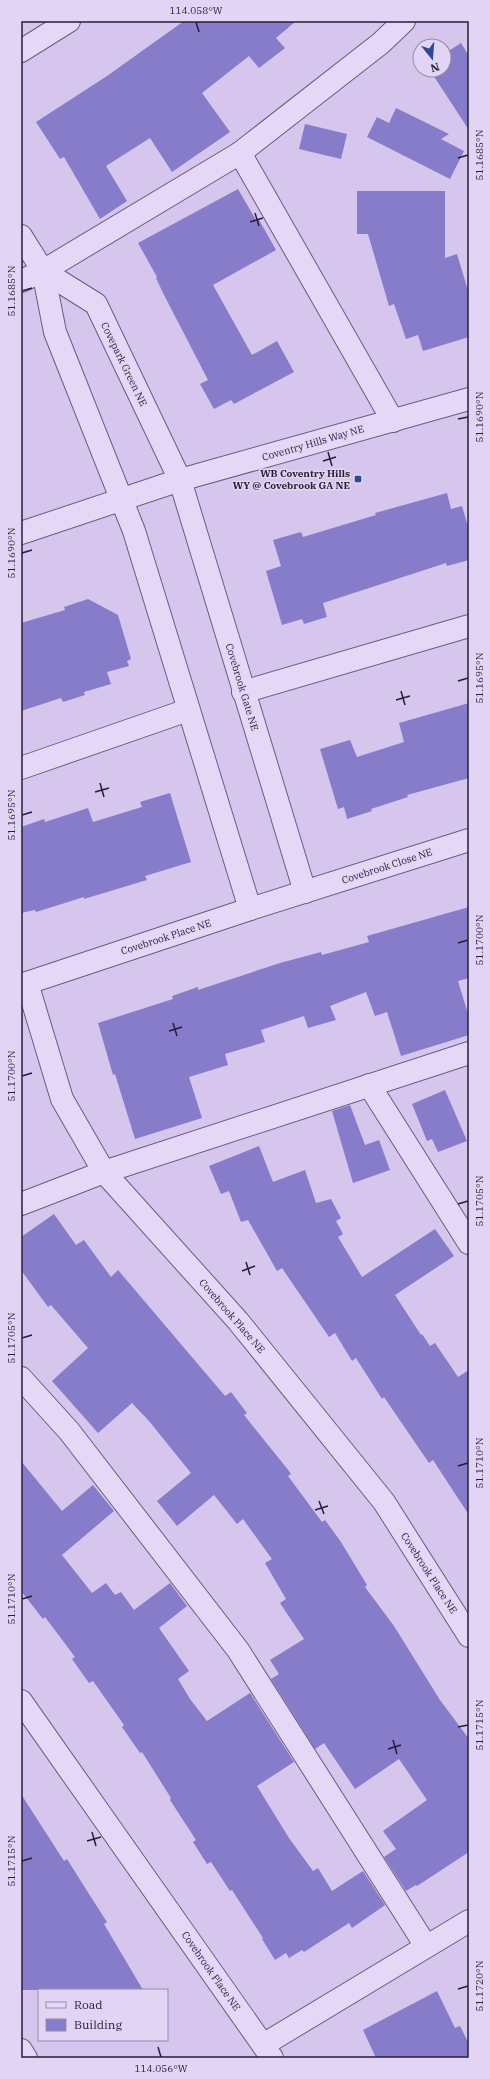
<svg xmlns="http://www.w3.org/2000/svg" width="490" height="2079" font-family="'IBM Plex Serif',serif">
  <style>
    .building { fill: #877cc9 }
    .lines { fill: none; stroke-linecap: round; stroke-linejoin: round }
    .minor-casing { stroke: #675c86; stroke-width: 24 }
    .minor { stroke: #e5d8f7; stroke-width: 22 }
    .ticks { fill: none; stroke: #241f37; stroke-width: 1.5 }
    .poi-dot { fill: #2e4a92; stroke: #e2d4f4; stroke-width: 1.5 }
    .labels { text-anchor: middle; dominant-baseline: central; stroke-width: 3; stroke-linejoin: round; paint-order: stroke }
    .street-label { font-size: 10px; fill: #241f37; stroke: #e2d4f4 }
    .poi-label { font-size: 10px; font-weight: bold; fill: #241f37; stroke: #e2d4f4; text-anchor: end }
    .neatline { fill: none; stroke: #241f37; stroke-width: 1.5 }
    .ticks-label { font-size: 10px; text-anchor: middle; fill: #241f37 }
  </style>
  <rect width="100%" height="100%" fill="#d6c5ec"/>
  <g class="building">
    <polygon points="184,21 296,21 276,38 285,48 259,68 249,56 202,93 230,132 172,172 150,138 106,166 127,201 100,219 64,157 60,159 36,122 107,76"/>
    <polygon points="461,43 469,56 469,130 433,75 440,70 444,70 444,54"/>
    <polygon points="396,108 449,134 441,139 464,151 450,179 367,137 377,117 389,123"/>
    <polygon points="305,124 347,134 341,159 299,149"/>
    <polygon points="238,189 256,220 258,218 276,250 213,285 252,355 277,341 294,372 234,404 231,400 214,409 200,384 208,380 163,293 156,278 157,277 138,243"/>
    <polygon points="357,191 445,191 445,258 457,254 469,294 469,337 423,351 418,335 406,339 394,304 389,306 368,234 357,234"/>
    <polygon points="447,493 451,509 462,506 469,530 469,560 447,566 446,563 323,603 327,617 304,624 302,619 282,625 266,571 281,566 273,540 301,532 303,537 376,515 375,513"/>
    <polygon points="88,599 118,615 131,659 127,661 129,666 107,672 111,684 84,692 85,695 63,702 61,698 21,711 21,623 65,610 64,607"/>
    <polygon points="469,703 469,778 407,795 408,797 371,809 372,811 347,819 344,807 338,809 320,749 350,740 357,757 404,742 399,723"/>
    <polygon points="170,793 191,862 145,876 147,880 84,899 84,897 36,912 35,910 21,913 21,827 44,819 45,822 88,808 93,822 142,807 140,802"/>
    <polygon points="469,907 469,978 458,981 469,1017 469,1035 401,1056 387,1012 375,1016 366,992 330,1006 336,1020 308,1028 304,1016 261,1030 265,1042 225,1054 228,1065 189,1077 202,1118 135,1139 115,1074 113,1075 98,1023 173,999 172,996 198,987 198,990 280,963 321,952 322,955 369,942 367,936"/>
    <polygon points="445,1090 467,1141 438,1152 432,1139 427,1141 412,1104"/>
    <polygon points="350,1105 365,1145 379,1140 390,1170 353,1183 332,1111"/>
    <polygon points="259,1146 273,1182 305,1170 316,1203 331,1199 341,1218 336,1221 343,1234 338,1237 362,1277 435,1229 454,1256 395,1295 421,1335 422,1334 430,1346 435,1343 458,1377 469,1370 469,1515 433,1460 429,1463 384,1397 382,1399 356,1358 352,1361 335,1333 329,1337 282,1268 277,1271 248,1220 241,1222 229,1191 221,1194 209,1166"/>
    <polygon points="54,1214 76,1245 84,1240 111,1277 118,1270 225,1396 231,1392 247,1413 244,1415 289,1471 291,1474 288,1476 322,1522 325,1520 341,1542 367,1585 365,1587 394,1626 440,1700 469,1739 469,1852 417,1886 416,1885 406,1891 384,1857 396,1849 383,1831 427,1800 399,1759 355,1789 324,1743 315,1749 271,1679 279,1674 270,1660 304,1639 280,1603 286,1599 265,1563 272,1559 243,1519 237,1524 214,1495 177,1526 157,1501 191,1473 149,1421 132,1403 98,1433 52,1381 88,1348 51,1305 48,1307 21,1270 21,1237"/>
    <polygon points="21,1461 62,1511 93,1485 114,1511 62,1555 92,1593 106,1583 115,1595 121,1592 134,1610 170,1583 187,1606 159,1628 189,1671 178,1679 190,1699 207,1721 250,1693 294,1762 257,1786 289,1838 313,1871 318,1868 332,1891 363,1871 385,1905 352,1928 349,1923 304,1952 302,1950 289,1958 286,1953 275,1960 262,1939 263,1938 232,1890 230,1891 211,1862 207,1864 193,1842 196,1840 170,1800 171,1798 142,1752 140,1753 122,1727 124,1725 93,1681 89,1683 72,1659 75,1657 45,1617 43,1619 21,1591"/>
    <polygon points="21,1794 64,1861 67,1859 89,1894 107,1922 104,1924 143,1990 21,1990"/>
    <polygon points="437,1991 455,2028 460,2026 469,2044 469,2058 376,2058 363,2030"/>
  </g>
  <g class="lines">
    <defs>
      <g id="minor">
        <polyline points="21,51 69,21"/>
        <polyline points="240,153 393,421"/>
        <polyline points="21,236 43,271 55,332 134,531 250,909"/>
        <polyline points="43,271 96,304 180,480 305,892"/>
        <polyline points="21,281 43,271 240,153 381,43 404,21"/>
        <polyline points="21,533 180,480 469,399"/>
        <polyline points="243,692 469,626"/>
        <polyline points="21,768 188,710"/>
        <polyline points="27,983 62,1099 104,1172 238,1321 384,1502 469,1636"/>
        <polyline points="21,985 250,909 469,840"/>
        <polyline points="369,1085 469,1243"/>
        <polyline points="21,1204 104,1172 469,1053"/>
        <polyline points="21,1378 69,1431 238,1650 426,1946"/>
        <polyline points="21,1701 272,2058"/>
        <polyline points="263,2045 469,1921"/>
        <polyline points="21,2050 26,2058"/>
      </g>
    </defs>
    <use href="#minor" class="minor-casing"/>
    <use href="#minor" class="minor"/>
  </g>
  <path class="ticks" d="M196 22 199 32M458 158 468 155M255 213 259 226M250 222 263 218M22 291 32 288M458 419 468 417M328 452 332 466M323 461 336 457M22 553 32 550M458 681 468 678M401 691 405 705M396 700 410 696M100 783 104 797M95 792 109 788M22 815 32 812M458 943 468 940M173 1023 177 1036M169 1031 182 1027M22 1076 32 1073M458 1204 468 1201M246 1262 250 1275M242 1271 255 1266M22 1338 32 1335M458 1466 468 1463M319 1501 324 1514M315 1510 328 1506M22 1599 32 1596M458 1727 468 1725M393 1740 397 1754M388 1749 401 1745M92 1832 96 1846M87 1841 101 1837M22 1861 32 1858M458 1989 468 1986M158 2047 161 2057"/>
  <rect class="poi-dot" x="354" y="475" width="8" height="8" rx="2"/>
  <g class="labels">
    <g class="street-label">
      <text transform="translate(124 364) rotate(64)">Covepark Green NE</text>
      <text transform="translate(313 443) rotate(-16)">Coventry Hills Way NE</text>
      <text transform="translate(242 687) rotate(73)">Covebrook Gate NE</text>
      <text transform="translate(387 866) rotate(-18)">Covebrook Close NE</text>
      <text transform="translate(166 937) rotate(-18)">Covebrook Place NE</text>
      <text transform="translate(232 1316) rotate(49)">Covebrook Place NE</text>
      <text transform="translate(429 1573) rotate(57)">Covebrook Place NE</text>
      <text transform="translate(211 1971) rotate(55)">Covebrook Place NE</text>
    </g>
    <g class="poi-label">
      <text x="350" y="473">WB Coventry Hills<tspan x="350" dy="12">WY @ Covebrook GA NE</tspan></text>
    </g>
  </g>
  <rect width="490" height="2079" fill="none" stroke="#e2d4f4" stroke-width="44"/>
  <rect x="38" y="1989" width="130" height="52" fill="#e2d4f4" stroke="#968ca8"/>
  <rect x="46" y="2002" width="20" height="6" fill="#e5d8f7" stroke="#968ca8"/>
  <text x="74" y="2009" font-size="12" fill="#241f37">Road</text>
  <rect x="46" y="2019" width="20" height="12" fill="#877cc9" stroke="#968ca8"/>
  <text x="74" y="2029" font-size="12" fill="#241f37">Building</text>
  <g transform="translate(432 58) rotate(163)"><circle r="19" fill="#e2d4f4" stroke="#968ca8"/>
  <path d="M0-3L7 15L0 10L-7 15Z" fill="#2e4a92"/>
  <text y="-6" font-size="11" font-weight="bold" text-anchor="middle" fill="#241f37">N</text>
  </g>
  <rect x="22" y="22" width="446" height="2035" class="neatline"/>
  <g class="ticks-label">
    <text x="196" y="14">114.058°W</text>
    <text transform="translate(479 155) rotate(-90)" y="4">51.1685°N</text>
    <text transform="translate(11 291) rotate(-90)" y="4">51.1685°N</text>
    <text transform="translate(479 417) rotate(-90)" y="4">51.1690°N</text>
    <text transform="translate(11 553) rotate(-90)" y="4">51.1690°N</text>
    <text transform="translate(479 678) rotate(-90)" y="4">51.1695°N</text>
    <text transform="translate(11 815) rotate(-90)" y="4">51.1695°N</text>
    <text transform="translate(479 940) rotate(-90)" y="4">51.1700°N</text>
    <text transform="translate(11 1076) rotate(-90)" y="4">51.1700°N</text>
    <text transform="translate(479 1201) rotate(-90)" y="4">51.1705°N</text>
    <text transform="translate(11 1338) rotate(-90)" y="4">51.1705°N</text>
    <text transform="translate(479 1463) rotate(-90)" y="4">51.1710°N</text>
    <text transform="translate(11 1599) rotate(-90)" y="4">51.1710°N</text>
    <text transform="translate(479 1725) rotate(-90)" y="4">51.1715°N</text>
    <text transform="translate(11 1861) rotate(-90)" y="4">51.1715°N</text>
    <text transform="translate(479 1986) rotate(-90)" y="4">51.1720°N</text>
    <text x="161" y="2072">114.056°W</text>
  </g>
</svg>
